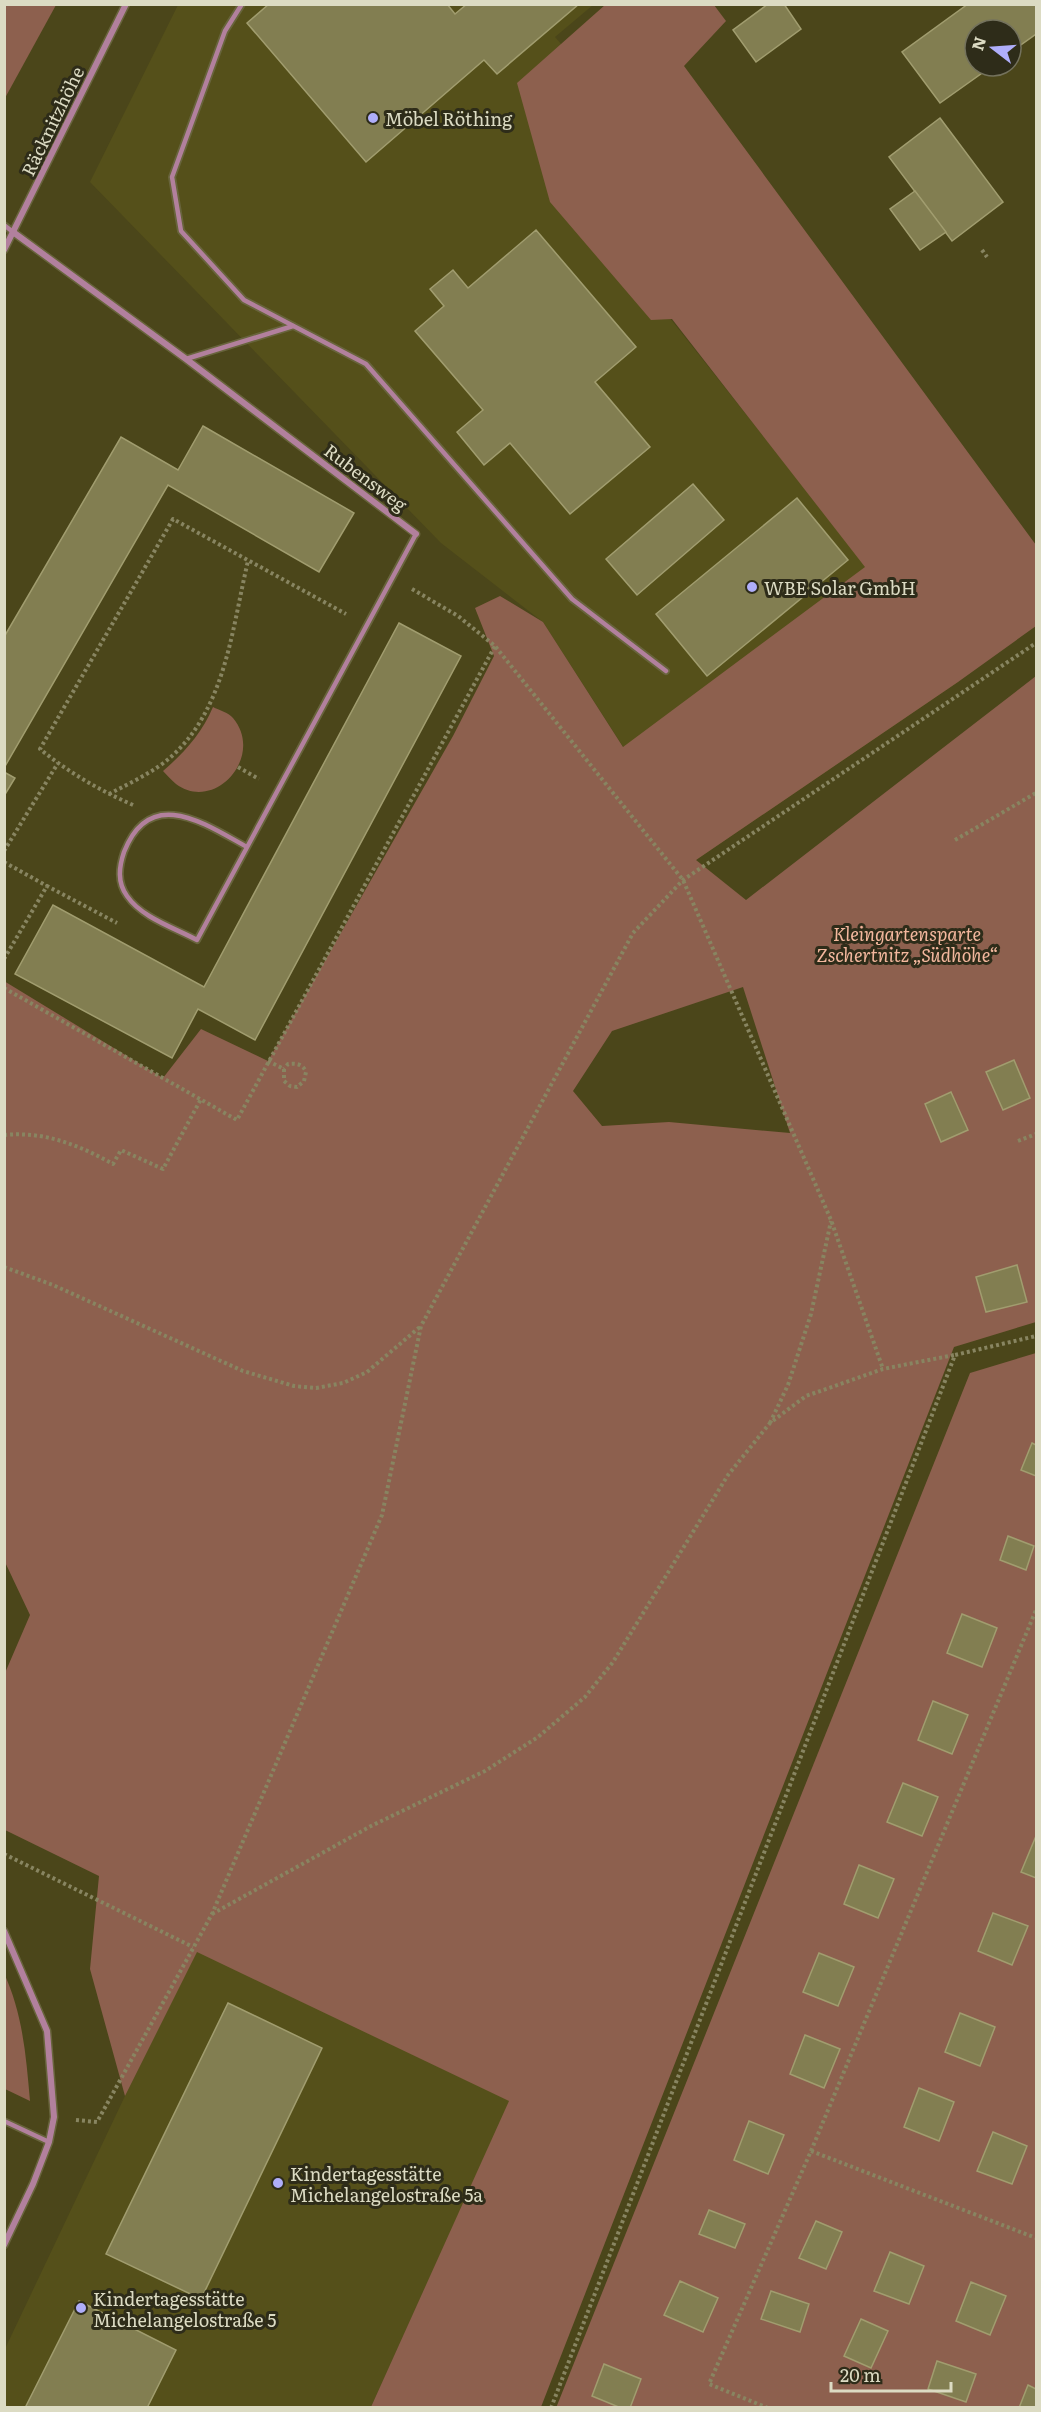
<svg xmlns="http://www.w3.org/2000/svg" width="1041" height="2412" font-family="Literata,serif">
  <style>
    .built { fill: #55501a }
    .green { fill: #8d604e; fill-rule: evenodd }
    .building { fill: #827e51; stroke: #a19d6f; stroke-width: 1.5 }
    .lines { fill: none; stroke-linecap: round; stroke-linejoin: round }
    .service-casing { stroke: #68643c; stroke-width: 8 }
    .minor-casing { stroke: #68643c; stroke-width: 9 }
    .path { stroke: #888561; stroke-width: 4; stroke-dasharray: 3 3; stroke-linecap: butt }
    .service { stroke: #b2809d; stroke-width: 4.5 }
    .minor { stroke: #b2809d; stroke-width: 6 }
    .poi-dot { fill: #afaefa; stroke: #2e2c19; stroke-width: 2 }
    .labels { text-anchor: middle; dominant-baseline: central; stroke-width: 6; stroke-linejoin: round; paint-order: stroke }
    .poi-label { font-size: 18px; fill: #dcdbc3; stroke: #2e2c19; text-anchor: start }
    .street-label { font-size: 18px; fill: #dcdbc3; stroke: #2e2c19 }
    .park-label { font-size: 18px; font-style: italic; fill: #f4b89e; stroke: #2e2c19 }
  </style>
  <rect width="100%" height="100%" fill="#4b461a"/>
  <g class="built">
    <polygon points="178,5 593,5 555,37 724,228 650,293 958,682 696,860 543,622 441,543 90,182"/>
    <polygon points="197,1951 510,2101 371,2407 5,2407 4,2351 125,2096"/>
  </g>
  <g class="green">
    <polygon points="5,4 56,5 5,98 4,5"/>
    <path d="M605 5H714L726 21 684 66 1036 545V626L958 682 696 860 746 900 1036 676V1322L954 1347 541 2407H371L509 2101 197 1952 125 2096 90 1969 99 1876 5 1830V1673L30 1615 4 1560V981L163 1078 201 1029 268 1061 453 736 494 656 475 608 500 596 543 622 623 747 865 567 672 319 651 320 550 202 517 83ZM743 987 790 1133 669 1122 602 1126 573 1091 612 1031Z"/>
    <path d="M213 707C219 710 229 713 233 718 265 756 215 813 176 784 171 780 167 775 163 771 184 753 202 733 213 707Z"/>
    <polygon points="1036,1353 1036,2407 556,2408 970,1373"/>
    <path d="M4 1973C23 2015 26 2056 30 2101L5 2089Z"/>
  </g>
  <g class="building">
    <polygon points="269,4 447,4 455,14 467,4 579,4 497,74 484,60 366,162 247,23"/>
    <polygon points="768,4 784,4 801,29 756,62 733,30"/>
    <polygon points="968,4 1036,4 1036,34 1011,52 1011,30 975,30 975,66 992,66 940,103 902,52"/>
    <polygon points="940,118 1003,202 952,241 889,157"/>
    <polygon points="915,191 946,232 920,250 890,209"/>
    <polygon points="536,230 636,347 595,382 650,447 570,514 510,443 484,465 457,432 483,410 415,331 444,306 430,289 453,270 468,288"/>
    <polygon points="203,426 354,513 319,572 168,485 4,768 4,637 121,437 178,470"/>
    <polygon points="693,484 724,520 637,595 606,559"/>
    <polygon points="797,498 848,560 707,676 656,614"/>
    <polygon points="399,623 461,656 255,1040 198,1009 172,1058 15,974 53,905 204,987"/>
    <polygon points="4,772 15,778 4,796"/>
    <polygon points="1014,1060 1030,1098 1003,1110 986,1072"/>
    <polygon points="951,1092 968,1130 941,1142 925,1104"/>
    <polygon points="1017,1265 1027,1302 986,1312 976,1277"/>
    <polygon points="1032,1443 1036,1445 1036,1476 1021,1470"/>
    <polygon points="1008,1536 1034,1546 1026,1570 1000,1560"/>
    <polygon points="962,1614 997,1628 982,1667 947,1653"/>
    <polygon points="933,1701 968,1715 952,1754 918,1740"/>
    <polygon points="903,1783 938,1797 922,1836 887,1822"/>
    <polygon points="1036,1836 1036,1878 1021,1872"/>
    <polygon points="859,1865 894,1879 878,1918 844,1904"/>
    <polygon points="993,1913 1028,1926 1012,1965 978,1951"/>
    <polygon points="819,1953 854,1967 838,2006 803,1992"/>
    <polygon points="228,2003 322,2048 201,2299 106,2254"/>
    <polygon points="960,2013 995,2027 980,2066 945,2052"/>
    <polygon points="805,2035 840,2049 824,2088 790,2074"/>
    <polygon points="919,2088 954,2102 939,2141 904,2127"/>
    <polygon points="749,2121 784,2135 768,2174 734,2160"/>
    <polygon points="993,2132 1027,2146 1012,2184 977,2171"/>
    <polygon points="709,2210 745,2224 735,2248 699,2234"/>
    <polygon points="816,2221 842,2232 826,2269 799,2258"/>
    <polygon points="890,2252 924,2266 909,2304 874,2291"/>
    <polygon points="680,2281 718,2298 703,2332 664,2315"/>
    <polygon points="971,2282 1006,2296 990,2335 956,2321"/>
    <polygon points="771,2291 809,2304 800,2332 761,2319"/>
    <polygon points="79,2301 176,2350 147,2408 25,2408"/>
    <polygon points="861,2319 888,2331 871,2368 844,2356"/>
    <polygon points="937,2361 976,2374 966,2402 928,2389"/>
    <polygon points="604,2364 641,2379 630,2408 621,2408 592,2396"/>
    <polygon points="1028,2385 1036,2389 1036,2408 1019,2408"/>
  </g>
  <g class="lines">
    <defs>
      <g id="service">
        <polyline points="242,4 225,31 172,177 181,231 244,300 366,364 572,599 666,671"/>
        <polyline points="4,225 13,232"/>
        <polyline points="186,359 293,326"/>
        <path d="M247 847C205 824 150 785 124 852 119 867 117 882 127 896 142 918 175 928 197 940L416 534"/>
        <polyline points="4,2121 49,2142"/>
      </g>
      <g id="minor">
        <polyline points="13,232 186,359 416,534"/>
        <polyline points="4,250 126,4"/>
        <polyline points="4,1931 47,2031 54,2117 49,2142 33,2184 4,2245"/>
      </g>
    </defs>
    <use href="#service" class="service-casing"/>
    <use href="#minor" class="minor-casing"/>
    <g class="path">
      <polyline points="982,250 987,257"/>
      <polyline points="412,589 458,616 495,646 683,880 831,1220 883,1369"/>
      <polyline points="238,767 259,779"/>
      <path d="M109 794C130 783 154 772 172 756 226 707 232 628 248 561"/>
      <path d="M133 805C99 790 68 772 40 749L173 519 346 614"/>
      <polyline points="955,840 1036,793"/>
      <polyline points="4,851 58,763"/>
      <polyline points="4,862 47,886"/>
      <polyline points="4,959 47,886 117,923"/>
      <polyline points="4,973 4,975"/>
      <polyline points="4,988 237,1120 495,646"/>
      <path d="M268 1061 284 1069V1081L290 1086 297 1087 304 1081 306 1072C303 1064 296 1063 288 1064L284 1069"/>
      <path d="M4 1135C44 1131 79 1145 113 1164L121 1150 163 1169 201 1099"/>
      <polyline points="1018,1141 1036,1134"/>
      <polyline points="4,1267 53,1285 243,1371 294,1386 316,1388 343,1383 367,1372 421,1326"/>
      <polyline points="770,1423 788,1385 811,1314 831,1221"/>
      <polyline points="4,1854 193,1947"/>
      <polyline points="212,1914 371,1826 485,1771 538,1737 585,1697 613,1662 728,1475 770,1423 806,1396 883,1369 954,1355"/>
      <polyline points="76,2120 97,2122 212,1914 382,1515 421,1326 633,933 683,880 1036,643"/>
      <polyline points="811,2151 1036,1610"/>
      <polyline points="551,2408 955,1355 1036,1336"/>
      <polyline points="768,2408 709,2384 811,2151 1036,2238"/>
    </g>
    <use href="#service" class="service"/>
    <use href="#minor" class="minor"/>
  </g>
  <g class="poi-dot">
    <circle cx="373" cy="118" r="6"/>
    <circle cx="752" cy="587" r="6"/>
    <circle cx="278" cy="2183" r="6"/>
    <circle cx="81" cy="2308" r="6"/>
  </g>
  <g class="labels">
    <g class="poi-label">
      <text x="385" y="118">Möbel Röthing</text>
      <text x="764" y="587">WBE Solar GmbH</text>
      <text x="290" y="2173">Kindertagesstätte<tspan x="290" dy="21">Michelangelostraße 5a</tspan></text>
      <text x="93" y="2298">Kindertagesstätte<tspan x="93" dy="21">Michelangelostraße 5</tspan></text>
    </g>
    <g class="street-label">
      <text transform="translate(52 121) rotate(-64)">Räcknitzhöhe</text>
      <text transform="translate(366 477) rotate(37)">Rubensweg</text>
    </g>
    <g class="park-label">
      <text x="907" y="933">Kleingartensparte<tspan x="907" dy="21">Zschertnitz „Südhöhe“</tspan></text>
    </g>
  </g>
  <rect width="1041" height="2412" fill="none" stroke="#dcdbc3" stroke-width="12"/>
  <g transform="translate(993 48) rotate(287)"><circle r="28" fill="#2e2c19" stroke="#74725d" stroke-width="1.5"/>
  <path d="M0-4.5L10 22L0 15L-10 22Z" fill="#afaefa"/>
  <text y="-9" font-size="16" font-weight="bold" text-anchor="middle" fill="#dcdbc3">N</text>
  </g>
  <path d="M831 2382v9h120v-9" fill="none" stroke="#dcdbc3" stroke-width="3"/>
  <text x="840" y="2382" font-size="18" fill="#dcdbc3" stroke="#2e2c19" stroke-width="4.5" paint-order="stroke">20 m</text>
</svg>
